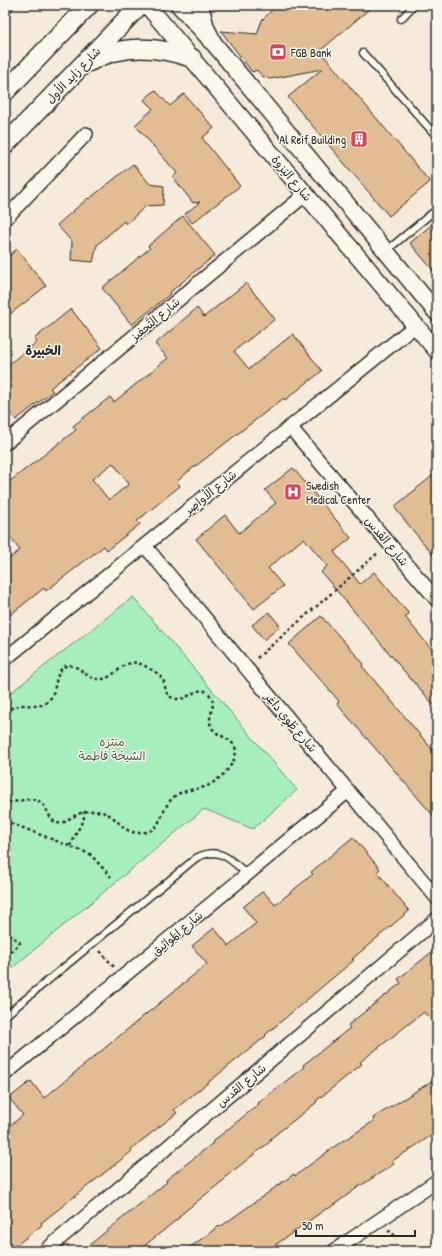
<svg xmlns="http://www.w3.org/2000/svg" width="442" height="1256" font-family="'Patrick Hand','Playpen Sans Arabic',sans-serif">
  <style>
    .green { fill: #a6eebc; stroke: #688c74 }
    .building { fill: #e2bd93; stroke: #2b2b2b; fill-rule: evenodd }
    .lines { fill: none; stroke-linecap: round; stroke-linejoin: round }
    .service-casing { stroke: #2b2b2b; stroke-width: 9 }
    .minor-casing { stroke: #2b2b2b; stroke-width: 16 }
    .tertiary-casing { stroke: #2b2b2b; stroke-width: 19 }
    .secondary-casing { stroke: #2b2b2b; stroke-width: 21 }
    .path { stroke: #2b2b2b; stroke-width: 2.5; stroke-dasharray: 3 3; stroke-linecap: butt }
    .service { stroke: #fbf7ec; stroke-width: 6 }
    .minor { stroke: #fbf7ec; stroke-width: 13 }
    .tertiary { stroke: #fbf7ec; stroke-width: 16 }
    .secondary { stroke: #fbf7ec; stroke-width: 18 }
    .labels { text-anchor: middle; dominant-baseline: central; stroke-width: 3; stroke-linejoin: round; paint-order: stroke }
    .poi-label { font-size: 12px; fill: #2b2b2b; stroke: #fbf7ec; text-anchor: start }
    .street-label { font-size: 12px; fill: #2b2b2b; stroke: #fbf7ec }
    .park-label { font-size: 12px; fill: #4a5c4f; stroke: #fbf7ec }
    .neighbourhood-label { font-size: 13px; font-weight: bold; fill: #2b2b2b; stroke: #fbf7ec }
  </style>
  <rect width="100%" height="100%" fill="#f6ebda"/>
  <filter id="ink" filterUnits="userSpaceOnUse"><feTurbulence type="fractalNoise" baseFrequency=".025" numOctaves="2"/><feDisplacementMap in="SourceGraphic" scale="8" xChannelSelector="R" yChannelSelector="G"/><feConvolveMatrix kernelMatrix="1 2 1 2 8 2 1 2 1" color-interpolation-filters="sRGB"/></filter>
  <g filter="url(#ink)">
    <polygon class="green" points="133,597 297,790 253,829 204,809 5,974 5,697"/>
    <g class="building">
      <polygon points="277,5 374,5 320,51 430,182 389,216 288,97 322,69 270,79 262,76 257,70 252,72 221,31 257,34 262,20"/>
      <polygon points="155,90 170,106 184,94 214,128 202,138 240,186 192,223 185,214 200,202 193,203 173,177 177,173 135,125 153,109 144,100"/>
      <polygon points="133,164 150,184 164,186 163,205 146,206 126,224 124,221 97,245 93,262 71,260 72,242 57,225 88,198 89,199"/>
      <polygon points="183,216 215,255 169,293 170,294 132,325 102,288 150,248 148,246"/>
      <polygon points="437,220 437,275 410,243"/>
      <polygon points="17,249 46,286 5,318 5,259"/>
      <path d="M246 283 275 319 234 351 249 369 293 334 322 371 285 400 284 398 184 475 177 482 180 486 137 521 140 524 107 550 104 546 46 591 44 588 5 619V562L20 550 5 531V485L76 430 73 426 110 397 114 402 168 358 155 344 197 308 204 317ZM113 463 129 484 109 500 92 479Z"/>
      <polygon points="71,309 102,348 50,388 53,391 16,420 5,407 5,367 37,342 34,339"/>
      <polygon points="293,468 351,538 334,552 360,584 374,572 409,614 405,617 437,656 437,709 415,683 415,684 321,572 327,566 304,538 268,568 283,586 254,609 196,539 225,515 239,533 276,503 265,490"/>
      <polygon points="437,472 437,560 394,507"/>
      <polygon points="269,612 280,626 264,640 252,625"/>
      <polygon points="321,616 364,664 362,666 437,755 437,820 337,704 339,701 289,644"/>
      <polygon points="353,837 380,869 377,872 409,911 352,959 354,960 265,1035 266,1036 174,1110 177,1113 131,1149 132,1151 41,1223 42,1225 9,1251 5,1251 5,1130 23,1115 9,1098 31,1081 44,1098 207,964 192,946 214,928 229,946 256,923 243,907 263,891 275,905 313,874 311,872"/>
      <polygon points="437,948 437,1028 424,1012 360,1062 362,1064 316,1101 317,1102 270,1139 271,1141 224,1178 225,1179 179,1216 180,1217 138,1251 82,1251 167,1182 166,1180 213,1143 212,1142 259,1104 258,1103 304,1067 303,1065 350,1028 348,1025 401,983 398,979"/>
      <polygon points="437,1078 437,1132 392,1161 394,1164 357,1188 328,1209 327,1208 267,1251 185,1251 219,1226 220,1227 294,1174 295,1176 338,1144 374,1121 373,1118"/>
    </g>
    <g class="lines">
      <defs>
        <g id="service">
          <polyline points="401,19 414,5"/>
          <polyline points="363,53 437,137"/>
          <polyline points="386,251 437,209"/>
          <path d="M5 1016 196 858C220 846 230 859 247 874"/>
        </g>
        <g id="minor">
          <polyline points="5,7 6,5"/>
          <polyline points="5,219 86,134"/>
          <polyline points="290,427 437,600"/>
          <polyline points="5,443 306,194"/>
          <polyline points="145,546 437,898"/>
          <polyline points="5,659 416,325"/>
          <polyline points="5,1074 348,791"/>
          <polyline points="45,1251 437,919"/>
          <polyline points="334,1251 437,1181"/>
        </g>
        <g id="tertiary">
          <polyline points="147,5 437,351"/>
          <polyline points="179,5 211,40 437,313"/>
        </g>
        <g id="secondary">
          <polyline points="199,5 205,28 211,40"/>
          <path d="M89 62C121 44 158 46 192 58"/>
          <polyline points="5,92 89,5"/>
          <polyline points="5,145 140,5"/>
        </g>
      </defs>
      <use href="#service" class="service-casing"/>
      <use href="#minor" class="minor-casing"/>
      <use href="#tertiary" class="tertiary-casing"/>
      <use href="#secondary" class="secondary-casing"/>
      <g class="path">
        <polyline points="257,658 379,552"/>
        <path d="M5 712C11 708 16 706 23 705 31 705 39 708 47 702 59 692 52 672 67 665 82 665 86 681 102 679 106 679 107 678 110 676 126 665 131 656 150 669 154 671 159 674 162 678 167 685 163 695 173 698 187 704 198 682 209 694 219 706 205 717 212 728 217 736 231 738 235 747 240 762 218 781 207 786 197 790 187 789 178 794 160 804 164 829 146 832 123 837 121 819 105 813 95 809 81 811 73 817 69 818 66 822 62 823 49 826 49 807 40 802 30 795 16 804 5 802"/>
        <polyline points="5,821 90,854 111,877"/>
        <polyline points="70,846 84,818 83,812"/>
        <polyline points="5,930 20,943 5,957"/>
        <polyline points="100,951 114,967"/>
        <polyline points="388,1232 390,1231 397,1238"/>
        <polyline points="404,1248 406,1251"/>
      </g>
      <use href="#service" class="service"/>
      <use href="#minor" class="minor"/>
      <use href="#tertiary" class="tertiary"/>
      <use href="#secondary" class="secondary"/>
    </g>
  </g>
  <defs>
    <symbol id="bank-square" viewBox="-11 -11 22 22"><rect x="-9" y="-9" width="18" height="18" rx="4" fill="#d1495b" stroke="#fbf7ec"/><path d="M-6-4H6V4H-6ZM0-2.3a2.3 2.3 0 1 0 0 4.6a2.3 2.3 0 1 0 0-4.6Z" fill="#fff"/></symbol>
    <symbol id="building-square" viewBox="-11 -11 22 22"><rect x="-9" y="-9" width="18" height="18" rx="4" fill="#d1495b" stroke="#fbf7ec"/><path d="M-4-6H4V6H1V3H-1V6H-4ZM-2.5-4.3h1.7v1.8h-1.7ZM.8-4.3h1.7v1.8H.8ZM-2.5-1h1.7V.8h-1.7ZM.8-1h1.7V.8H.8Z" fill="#fff"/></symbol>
    <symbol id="hospital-square" viewBox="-11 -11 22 22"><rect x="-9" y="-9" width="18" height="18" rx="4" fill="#d1495b" stroke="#fbf7ec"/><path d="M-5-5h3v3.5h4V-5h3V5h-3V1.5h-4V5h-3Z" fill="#fff"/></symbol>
  </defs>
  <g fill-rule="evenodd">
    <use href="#bank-square" x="268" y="42" width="20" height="20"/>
    <use href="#building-square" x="349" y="129" width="20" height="20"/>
    <use href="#hospital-square" x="283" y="482" width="20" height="20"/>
  </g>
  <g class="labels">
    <g class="poi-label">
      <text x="291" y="52">FGB Bank</text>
      <text x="346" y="139" text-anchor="end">Al Reif Building</text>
      <text x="306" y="485">Swedish<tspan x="306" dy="14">Medical Center</tspan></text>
    </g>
    <g class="street-label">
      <text transform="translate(73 75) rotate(-46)">شارع زايد الأول</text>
      <text transform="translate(292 178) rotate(50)">شارع اليَزوة</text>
      <text transform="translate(155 319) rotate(-40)">شارع التَّحفِيز</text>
      <text transform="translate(210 492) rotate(-39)">شارع الأواصِر</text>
      <text transform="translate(387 541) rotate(50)">شارع القدس</text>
      <text transform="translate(291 722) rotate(50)">شارع طَوِي داغِر</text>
      <text transform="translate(177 933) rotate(-40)">شارع المَواثِيق</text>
      <text transform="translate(241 1085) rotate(-40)">شارع القدس</text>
    </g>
    <g class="park-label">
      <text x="112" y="741">منتزه<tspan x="112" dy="14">الشيخة فاطمة</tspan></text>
    </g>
    <g class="neighbourhood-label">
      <text x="43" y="350">الخبيرة</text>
    </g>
  </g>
  <rect width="442" height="1256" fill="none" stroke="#fbf7ec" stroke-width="20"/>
  <rect x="10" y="10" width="422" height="1236" fill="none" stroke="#2b2b2b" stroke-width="1.5" filter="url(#ink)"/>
  <path d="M296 1230v6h119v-6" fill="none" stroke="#2b2b2b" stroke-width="2"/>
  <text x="302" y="1230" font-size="12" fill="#2b2b2b" stroke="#fbf7ec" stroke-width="3" paint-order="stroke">50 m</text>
</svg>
